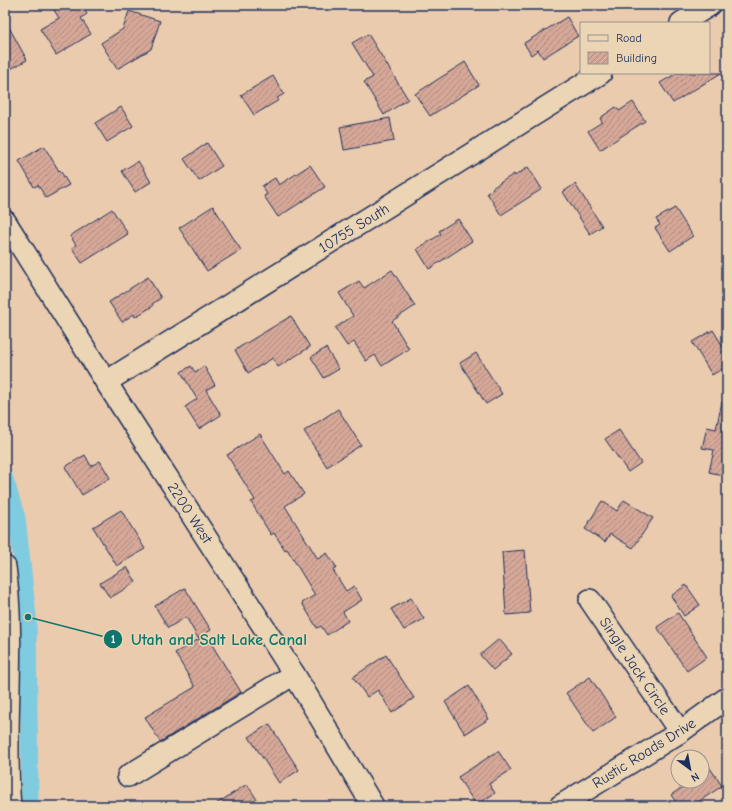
<svg xmlns="http://www.w3.org/2000/svg" width="732" height="811" font-family="'Comic Neue',sans-serif">
  <style>
    .lines { fill: none; stroke-linecap: round; stroke-linejoin: round }
    .canal { stroke: #7fcbdf; stroke-width: 17 }
    .building { fill: url(#building-hatch); stroke: #1b2f5e }
    .minor-casing { stroke: #1b2f5e; stroke-width: 24 }
    .minor { stroke: #ebd5b4; stroke-width: 21 }
    .labels { text-anchor: middle; dominant-baseline: central; stroke-width: 3; stroke-linejoin: round; paint-order: stroke }
    .street-label { font-size: 15px; fill: #1b2f5e; stroke: #ebd5b4 }
    .leader { fill: none; stroke: #0f766e; stroke-width: 1.5 }
    .callout-dot { fill: #0f766e; stroke: #ebd5b4; stroke-width: 1.5 }
    .mark-label { font-size: 12px; text-anchor: middle; font-weight: bold; fill: #fff }
    .callout-label { font-size: 16px; text-anchor: middle; font-weight: bold; fill: #0f766e; stroke: #ebd5b4; stroke-width: 3; stroke-linejoin: round; paint-order: stroke }
  </style>
  <defs>
    <pattern id="building-hatch" width="6" height="6" patternUnits="userSpaceOnUse"><rect width="6" height="6" fill="#d6a898"/><path d="M-1 1l2-2M0 6l6-6M5 7l2-2" fill="none" stroke="#ad897f"/></pattern>
  </defs>
  <rect width="100%" height="100%" fill="#ebcbae"/>
  <filter id="ink" filterUnits="userSpaceOnUse"><feTurbulence type="fractalNoise" baseFrequency=".025" numOctaves="2"/><feDisplacementMap in="SourceGraphic" scale="8" xChannelSelector="R" yChannelSelector="G"/><feConvolveMatrix kernelMatrix="1 2 1 2 8 2 1 2 1" color-interpolation-filters="sRGB"/></filter>
  <g filter="url(#ink)">
    <g class="lines">
      <polyline class="canal" points="5,479 17,518 28,617 30,806"/>
    </g>
    <g class="building">
      <polygon points="63,5 82,5 87,14 81,18 91,34 56,55 40,29 59,18 54,10"/>
      <polygon points="129,11 160,21 151,49 117,69 101,43 123,29"/>
      <polygon points="567,17 578,36 543,58 538,50 531,55 524,43"/>
      <polygon points="5,20 27,60 5,72"/>
      <polygon points="368,34 408,99 384,115 364,82 373,77 352,43"/>
      <polygon points="465,62 479,85 430,116 415,94"/>
      <polygon points="677,73 721,73 673,103 660,83"/>
      <polygon points="273,76 284,94 277,98 279,100 254,115 241,95"/>
      <polygon points="633,102 645,121 600,150 588,131 602,122 600,118 616,107 619,111"/>
      <polygon points="121,107 133,126 107,142 95,123"/>
      <polygon points="390,118 394,141 344,150 340,127"/>
      <polygon points="207,143 222,166 199,181 184,159"/>
      <polygon points="44,146 59,171 60,170 69,185 46,198 38,185 34,187 19,161"/>
      <polygon points="138,161 151,182 135,192 122,171"/>
      <polygon points="310,165 325,187 278,217 264,196 267,194 262,186 275,178 279,185"/>
      <polygon points="528,167 542,189 501,215 487,193 493,189 492,188 514,174 515,176"/>
      <polygon points="575,184 602,226 590,234 563,192"/>
      <polygon points="213,206 241,250 207,271 179,228"/>
      <polygon points="675,208 693,236 670,251 655,228 660,225 656,219"/>
      <polygon points="112,209 128,234 82,263 72,248 76,245 70,236"/>
      <polygon points="458,219 472,241 429,269 417,249 441,234 439,231"/>
      <polygon points="392,270 415,306 392,321 409,349 382,366 375,355 366,361 354,342 347,346 335,328 353,316 339,293 359,281 364,288"/>
      <polygon points="148,277 161,298 152,304 153,306 135,317 134,314 122,322 109,302"/>
      <polygon points="291,316 310,347 278,367 273,358 248,373 235,350"/>
      <polygon points="713,330 727,353 727,366 712,375 692,342"/>
      <polygon points="326,348 339,369 324,378 311,357"/>
      <polygon points="476,353 502,394 486,404 460,363"/>
      <polygon points="191,366 195,372 204,366 215,385 206,390 221,415 199,429 185,407 197,399 181,372"/>
      <polygon points="722,402 727,403 727,476 709,472 714,450 702,448 707,427 716,429"/>
      <polygon points="338,409 361,445 327,467 304,431"/>
      <polygon points="619,430 641,463 628,472 605,439"/>
      <polygon points="260,434 285,474 289,471 304,494 285,506 318,559 327,553 337,568 333,570 346,591 354,586 362,600 343,612 348,621 327,635 321,626 317,628 302,603 315,595 287,549 285,550 274,533 271,535 251,502 255,500 227,455"/>
      <polygon points="85,455 91,466 100,461 110,478 82,495 65,467"/>
      <polygon points="624,500 653,518 633,548 610,534 605,542 585,529 602,501 617,511"/>
      <polygon points="121,510 145,549 117,566 93,527"/>
      <polygon points="525,550 530,613 506,615 502,552"/>
      <polygon points="127,567 136,582 110,598 100,583"/>
      <polygon points="686,585 700,605 684,616 671,596"/>
      <polygon points="185,588 211,630 198,638 186,617 168,628 155,606"/>
      <polygon points="411,598 424,619 404,630 391,609"/>
      <polygon points="678,613 707,657 687,671 657,627"/>
      <polygon points="206,635 241,692 160,742 145,717 195,687 175,653"/>
      <polygon points="499,639 512,654 493,670 480,655"/>
      <polygon points="386,655 414,698 392,713 378,690 367,697 353,677"/>
      <polygon points="590,677 616,717 593,733 566,693"/>
      <polygon points="469,686 489,719 465,734 445,702"/>
      <polygon points="269,724 299,770 279,783 249,737"/>
      <polygon points="498,751 511,770 489,784 495,793 476,805 458,777"/>
      <polygon points="702,756 722,786 692,806 679,806 671,795 684,786 681,781 702,781"/>
      <polygon points="247,784 261,806 213,806"/>
    </g>
    <g class="lines">
      <defs>
        <g id="minor">
          <polyline points="681,23 710,5"/>
          <polyline points="5,221 106,382 294,674 373,806"/>
          <polyline points="106,382 601,73"/>
          <path d="M5 567C16 646 3 727 10 806"/>
          <polyline points="590,600 680,732"/>
          <polyline points="128,776 294,674"/>
          <polyline points="560,806 680,732 727,698"/>
        </g>
      </defs>
      <use href="#minor" class="minor-casing"/>
      <use href="#minor" class="minor"/>
    </g>
  </g>
  <g class="labels">
    <g class="street-label">
      <text transform="translate(354 228) rotate(-32)">10755 South</text>
      <text transform="translate(190 513) rotate(57)">2200 West</text>
      <text transform="translate(635 666) rotate(56)">Single Jack Circle</text>
      <text transform="translate(644 753) rotate(-32)">Rustic Roads Drive</text>
    </g>
  </g>
  <path class="leader" d="M28 617L113 639"/>
  <g class="callout-dot">
    <circle cx="28" cy="617" r="4"/>
    <circle cx="113" cy="639" r="10"/>
  </g>
  <g class="mark-label">
    <text x="113" y="643">1</text>
  </g>
  <g class="callout-label">
    <text x="219" y="645">Utah and Salt Lake Canal</text>
  </g>
  <rect width="732" height="811" fill="none" stroke="#ebd5b4" stroke-width="20"/>
  <rect x="10" y="10" width="712" height="791" fill="none" stroke="#1b2f5e" stroke-width="1.5" filter="url(#ink)"/>
  <rect x="580" y="22" width="130" height="52" fill="#ebd5b4" stroke="#989392"/>
  <rect x="588" y="35" width="20" height="6" fill="#ebd5b4" stroke="#989392"/>
  <text x="616" y="42" font-size="12" fill="#1b2f5e">Road</text>
  <rect x="588" y="52" width="20" height="12" fill="url(#building-hatch)" stroke="#989392"/>
  <text x="616" y="62" font-size="12" fill="#1b2f5e">Building</text>
  <g transform="translate(690 769) rotate(148)"><circle r="19" fill="#ebd5b4" stroke="#989392"/>
  <path d="M0-3L7 15L0 10L-7 15Z" fill="#1b2f5e"/>
  <text y="-6" font-size="11" font-weight="bold" text-anchor="middle" fill="#1b2f5e">N</text>
  </g>
</svg>
